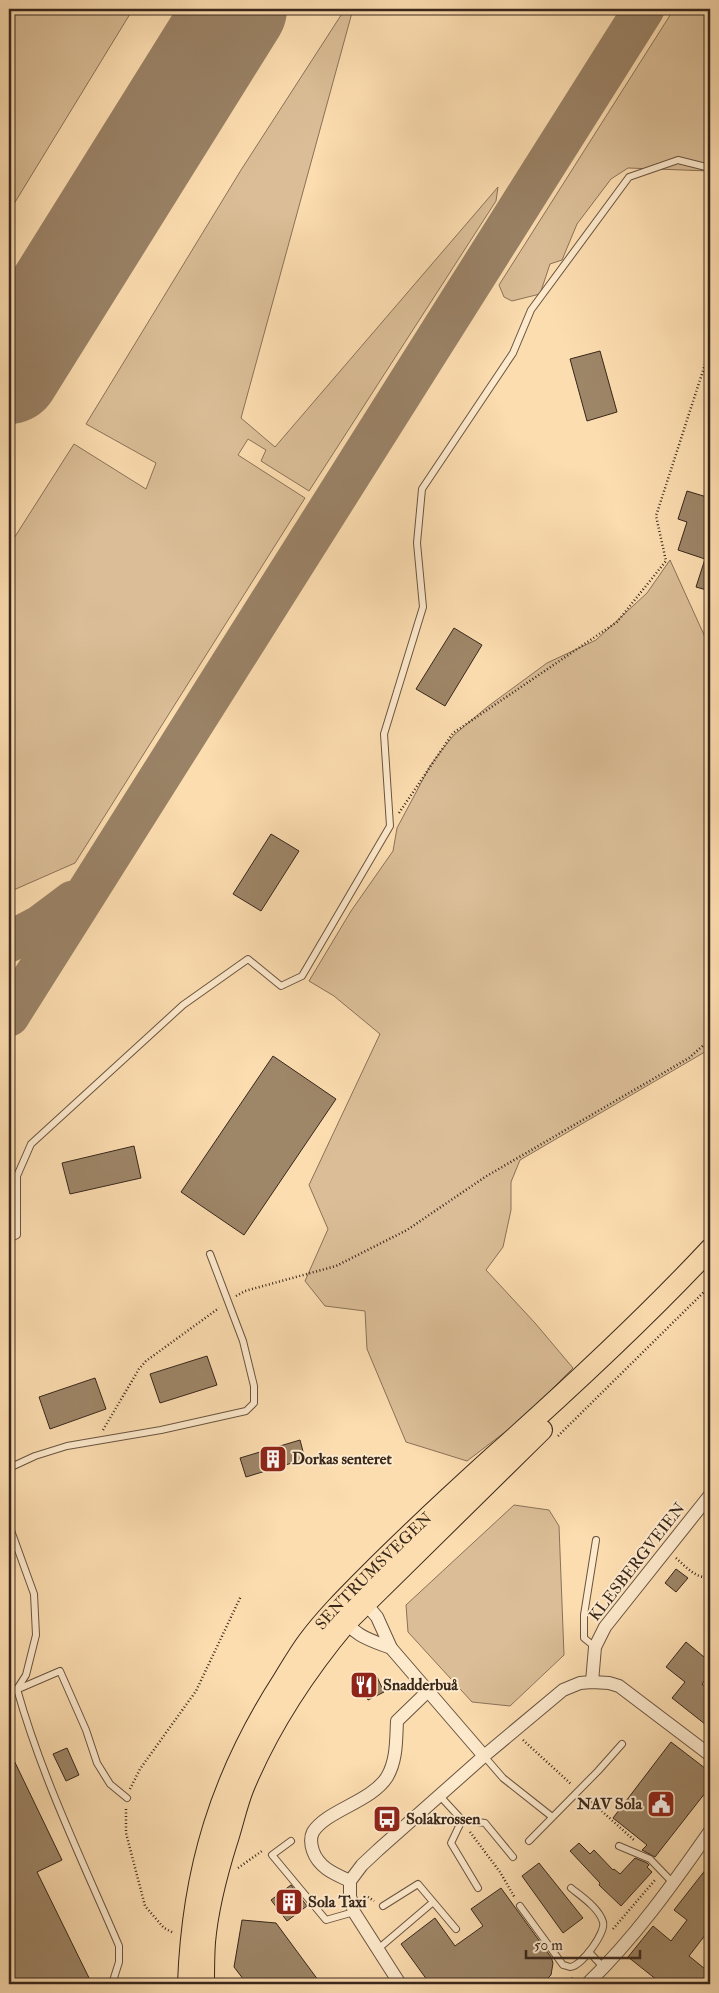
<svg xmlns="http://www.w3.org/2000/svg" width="719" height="1993" font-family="'IM FELL Double Pica',serif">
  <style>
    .green { fill: #dbbe97; stroke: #8a7259 }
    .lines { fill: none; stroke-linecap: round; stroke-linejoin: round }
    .taxiway { stroke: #9a8266; stroke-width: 41 }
    .runway { stroke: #9a8266; stroke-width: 102 }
    .building { fill: #9e8668; stroke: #38271b }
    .service-casing { stroke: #695440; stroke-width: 8 }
    .minor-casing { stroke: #695440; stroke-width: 14 }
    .primary-casing { stroke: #38271b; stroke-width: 22 }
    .path { stroke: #38271b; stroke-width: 2.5; stroke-dasharray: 1 2.5; stroke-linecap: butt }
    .service { stroke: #fde9cc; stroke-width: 6 }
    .minor { stroke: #fde9cc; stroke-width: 12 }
    .primary { stroke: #fcddb0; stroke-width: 20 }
    .labels { text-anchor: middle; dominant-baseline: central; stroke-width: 4; stroke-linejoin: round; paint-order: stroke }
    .poi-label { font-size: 16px; font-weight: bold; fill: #38271b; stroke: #fde9cc; text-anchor: start }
    .street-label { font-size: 16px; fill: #38271b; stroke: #fde9cc }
  </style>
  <rect width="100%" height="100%" fill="#fcddb0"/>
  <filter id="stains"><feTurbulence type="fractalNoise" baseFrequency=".004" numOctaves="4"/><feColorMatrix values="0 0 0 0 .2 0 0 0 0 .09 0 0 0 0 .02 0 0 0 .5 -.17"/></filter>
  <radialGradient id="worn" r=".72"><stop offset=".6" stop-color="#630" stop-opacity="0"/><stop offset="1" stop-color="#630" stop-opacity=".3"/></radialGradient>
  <g class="green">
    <polygon points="9,9 133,9 9,212"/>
    <polygon points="345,9 353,9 241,418 275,447 498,187 496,201 309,491 261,461 266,450 248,439 238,455 305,498 75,863 9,892 9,546 74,444 146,489 156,463 86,424 241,170"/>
    <polygon points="674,9 710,9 710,171 628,168 611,179 577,224 562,260 550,264 540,294 512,301 504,297 499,285"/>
    <polygon points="670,560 710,648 710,1049 520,1160 511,1182 511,1210 503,1247 486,1270 535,1323 573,1368 522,1419 467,1461 406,1442 367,1349 365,1311 325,1306 305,1281 328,1229 309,1185 380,1034 334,996 309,981 351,911 393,851 397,828 430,766 441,751 454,735 487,707 547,663 596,640 647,593"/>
    <polygon points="514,1505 549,1510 559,1526 564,1655 510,1706 472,1702 408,1632 406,1605"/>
  </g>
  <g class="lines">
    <g class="taxiway">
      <polyline points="9,942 41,925 73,901"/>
      <polyline points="9,1016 644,9"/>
    </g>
    <polyline class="runway" points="9,373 236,9"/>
  </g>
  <g class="building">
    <polygon points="600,351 617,412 587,421 570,359"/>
    <polygon points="687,491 710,498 710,591 696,587 705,559 678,550 687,522 678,519"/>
    <polygon points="454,628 482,645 445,706 416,689"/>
    <polygon points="271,834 299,851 261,911 233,894"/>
    <polygon points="273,1056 336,1099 244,1235 181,1192"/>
    <polygon points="134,1146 141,1178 70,1194 62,1163"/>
    <polygon points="207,1356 217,1385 160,1403 150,1374"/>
    <polygon points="95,1378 106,1409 50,1429 39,1397"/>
    <polygon points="300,1440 305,1459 246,1477 240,1458"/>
    <polygon points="676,1569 688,1578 676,1592 665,1583"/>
    <polygon points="686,1642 710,1662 710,1674 702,1684 710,1691 710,1728 672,1698 685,1682 666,1667"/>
    <polygon points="377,1677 384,1692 368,1700 361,1685"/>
    <polygon points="671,1742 706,1769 709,1788 655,1857 642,1850 647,1845 613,1818"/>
    <polygon points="67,1748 79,1775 66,1781 53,1754"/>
    <polygon points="9,1750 62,1860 37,1872 92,1984 9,1984"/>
    <polygon points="579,1843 590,1854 594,1850 613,1870 614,1869 620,1874 635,1858 647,1863 649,1865 647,1867 652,1872 621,1906 599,1885 600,1883 570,1851"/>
    <polygon points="539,1863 583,1918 563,1933 522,1876"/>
    <polygon points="710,1864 710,1938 706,1934 689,1956 710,1973 710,1977 704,1984 662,1984 628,1957 653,1926 671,1941 687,1920 674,1910"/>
    <polygon points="291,1885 307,1906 287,1921 271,1900"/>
    <polygon points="501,1888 551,1957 553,1963 551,1975 548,1978 548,1981 542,1984 430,1984 401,1944 435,1918 455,1946 483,1926 471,1909"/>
    <polygon points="242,1920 276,1923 321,1984 247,1984 234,1967"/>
  </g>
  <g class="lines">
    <defs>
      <g id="service">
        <polyline points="9,1239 17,1235 17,1176 31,1144 183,1005 248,959 281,986 302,976 390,826 384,734 423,607 417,543 422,489 513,353 531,310 629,177 678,160 710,168"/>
        <polyline points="9,1468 35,1456 67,1446 161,1430 246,1411 254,1403 254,1386 243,1341 210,1254"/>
        <path d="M9 1525 34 1594 36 1635 26 1675 17 1689C42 1778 83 1862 119 1946V1962L112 1984"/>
        <polyline points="595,1647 584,1638 584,1615 596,1540"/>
        <polyline points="9,1693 60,1671 86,1730 97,1763 110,1784 127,1798"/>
        <polyline points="484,1756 503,1778 551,1816"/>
        <polyline points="439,1795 462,1820 485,1823 513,1857"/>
        <polyline points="462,1820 451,1843 478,1888"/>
        <polyline points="291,1841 272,1855 326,1920 354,1912"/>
        <polyline points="529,1841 598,1771 622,1744"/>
        <polyline points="619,1846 650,1859 673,1883"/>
        <polyline points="383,1906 418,1884 456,1929"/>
        <path d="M520 1906 563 1965C564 1965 570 1967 570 1967 582 1966 606 1932 603 1922 599 1908 582 1897 571 1888"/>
        <polyline points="378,1949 432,1903"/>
        <polyline points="589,1952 604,1968"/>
      </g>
      <g id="minor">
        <polyline points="359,1603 366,1604 377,1617 391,1648 484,1756"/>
        <path d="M346 1617C349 1635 376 1642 391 1648"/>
        <polyline points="592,1682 595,1647 605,1627 710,1495"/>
        <polyline points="350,1881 362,1865 378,1850 484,1756 563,1690 580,1683 592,1682 609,1683 619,1686 710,1755"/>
        <path d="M350 1881C335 1874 319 1868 313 1851 311 1845 310 1838 313 1832 327 1810 371 1802 387 1777 397 1760 396 1740 397 1721L428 1691"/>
        <polyline points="350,1881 350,1896 354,1912 400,1984"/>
        <path d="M587 1984C634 1939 673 1884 710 1831"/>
      </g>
      <g id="primary">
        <path id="s1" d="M188 1984C192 1870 221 1776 283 1680 291 1667 299 1653 308 1641 326 1617 347 1596 368 1575 409 1534 451 1495 494 1456 568 1390 642 1322 710 1249"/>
        <path d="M204 1984C204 1970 204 1956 205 1942 208 1908 217 1874 227 1842 233 1824 237 1804 244 1787 269 1727 305 1672 347 1622L542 1430"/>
      </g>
    </defs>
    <use href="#service" class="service-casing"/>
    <use href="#minor" class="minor-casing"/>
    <use href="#primary" class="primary-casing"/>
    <g class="path">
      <polyline points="399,813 453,733 617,622 666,561 656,516 710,349"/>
      <polyline points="236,1296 245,1291 336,1266 407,1230 485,1177 689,1058 706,1043 710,1036"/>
      <polyline points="103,1430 139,1369 146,1361 219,1308"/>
      <polyline points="558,1436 710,1286"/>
      <path d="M676 1558C686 1567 696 1579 710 1577"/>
      <polyline points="523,1740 571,1784"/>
      <polyline points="130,1789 140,1769 196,1691 241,1596"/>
      <polyline points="586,1797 634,1840"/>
      <polyline points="126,1809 126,1833 145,1906 164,1928 174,1933"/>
      <polyline points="470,1832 500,1872 515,1898"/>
      <polyline points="238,1868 262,1851"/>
      <polyline points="365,1895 374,1901"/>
      <polyline points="613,1929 655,1880"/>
      <polyline points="563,1984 573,1978"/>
    </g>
    <use href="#service" class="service"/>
    <use href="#minor" class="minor"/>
    <use href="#primary" class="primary"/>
  </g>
  <defs>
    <symbol id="building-square" viewBox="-11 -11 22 22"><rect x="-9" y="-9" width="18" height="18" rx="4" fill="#8f2418" stroke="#fde9cc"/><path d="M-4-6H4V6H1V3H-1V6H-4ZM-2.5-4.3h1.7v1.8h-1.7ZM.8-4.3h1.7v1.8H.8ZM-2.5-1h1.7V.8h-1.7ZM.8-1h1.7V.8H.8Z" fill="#fff"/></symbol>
    <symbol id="restaurant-square" viewBox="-11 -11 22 22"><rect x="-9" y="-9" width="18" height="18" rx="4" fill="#8f2418" stroke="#fde9cc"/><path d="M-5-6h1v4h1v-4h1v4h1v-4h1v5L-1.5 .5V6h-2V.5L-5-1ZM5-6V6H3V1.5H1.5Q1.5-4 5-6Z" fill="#fff"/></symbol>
    <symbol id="civic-square" viewBox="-11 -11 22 22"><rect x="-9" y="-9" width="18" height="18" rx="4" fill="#8f2418" stroke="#fde9cc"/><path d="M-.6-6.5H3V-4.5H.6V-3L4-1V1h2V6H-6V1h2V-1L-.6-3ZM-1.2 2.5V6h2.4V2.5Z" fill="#fff"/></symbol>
    <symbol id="bus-square" viewBox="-11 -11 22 22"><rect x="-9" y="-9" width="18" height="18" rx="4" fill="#8f2418" stroke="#fde9cc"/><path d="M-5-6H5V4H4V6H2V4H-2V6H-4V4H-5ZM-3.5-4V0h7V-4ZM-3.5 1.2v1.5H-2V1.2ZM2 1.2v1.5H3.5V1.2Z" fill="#fff"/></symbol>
  </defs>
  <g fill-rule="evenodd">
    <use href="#building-square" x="257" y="1443" width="32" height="32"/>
    <use href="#restaurant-square" x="348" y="1669" width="32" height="32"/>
    <use href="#civic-square" x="645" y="1788" width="32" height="32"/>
    <use href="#bus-square" x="371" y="1803" width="32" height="32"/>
    <use href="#building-square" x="273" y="1886" width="32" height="32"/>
  </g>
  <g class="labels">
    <g class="poi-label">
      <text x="292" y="1459">Dorkas senteret</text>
      <text x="383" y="1685">Snadderbuå</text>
      <text x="642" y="1804" text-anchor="end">NAV Sola</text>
      <text x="406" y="1819">Solakrossen</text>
      <text x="308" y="1902">Sola Taxi</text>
    </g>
    <g class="street-label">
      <text transform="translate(637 1562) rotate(-52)">KLESBERGVEIEN</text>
      <text stroke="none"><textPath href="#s1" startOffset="465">SENTRUMSVEGEN</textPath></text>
    </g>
  </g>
  <rect width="719" height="1993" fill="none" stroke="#fcddb0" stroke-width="30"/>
  <rect x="10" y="10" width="699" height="1973" fill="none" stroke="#38271b" stroke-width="2.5"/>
  <rect x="15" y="15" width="689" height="1963" fill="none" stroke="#38271b"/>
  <path d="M526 1950v8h114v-8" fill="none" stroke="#38271b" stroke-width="2.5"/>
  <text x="534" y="1950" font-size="15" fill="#38271b" stroke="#fde9cc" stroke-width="4" paint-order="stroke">50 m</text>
  <rect width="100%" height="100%" filter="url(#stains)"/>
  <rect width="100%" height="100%" fill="url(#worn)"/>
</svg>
